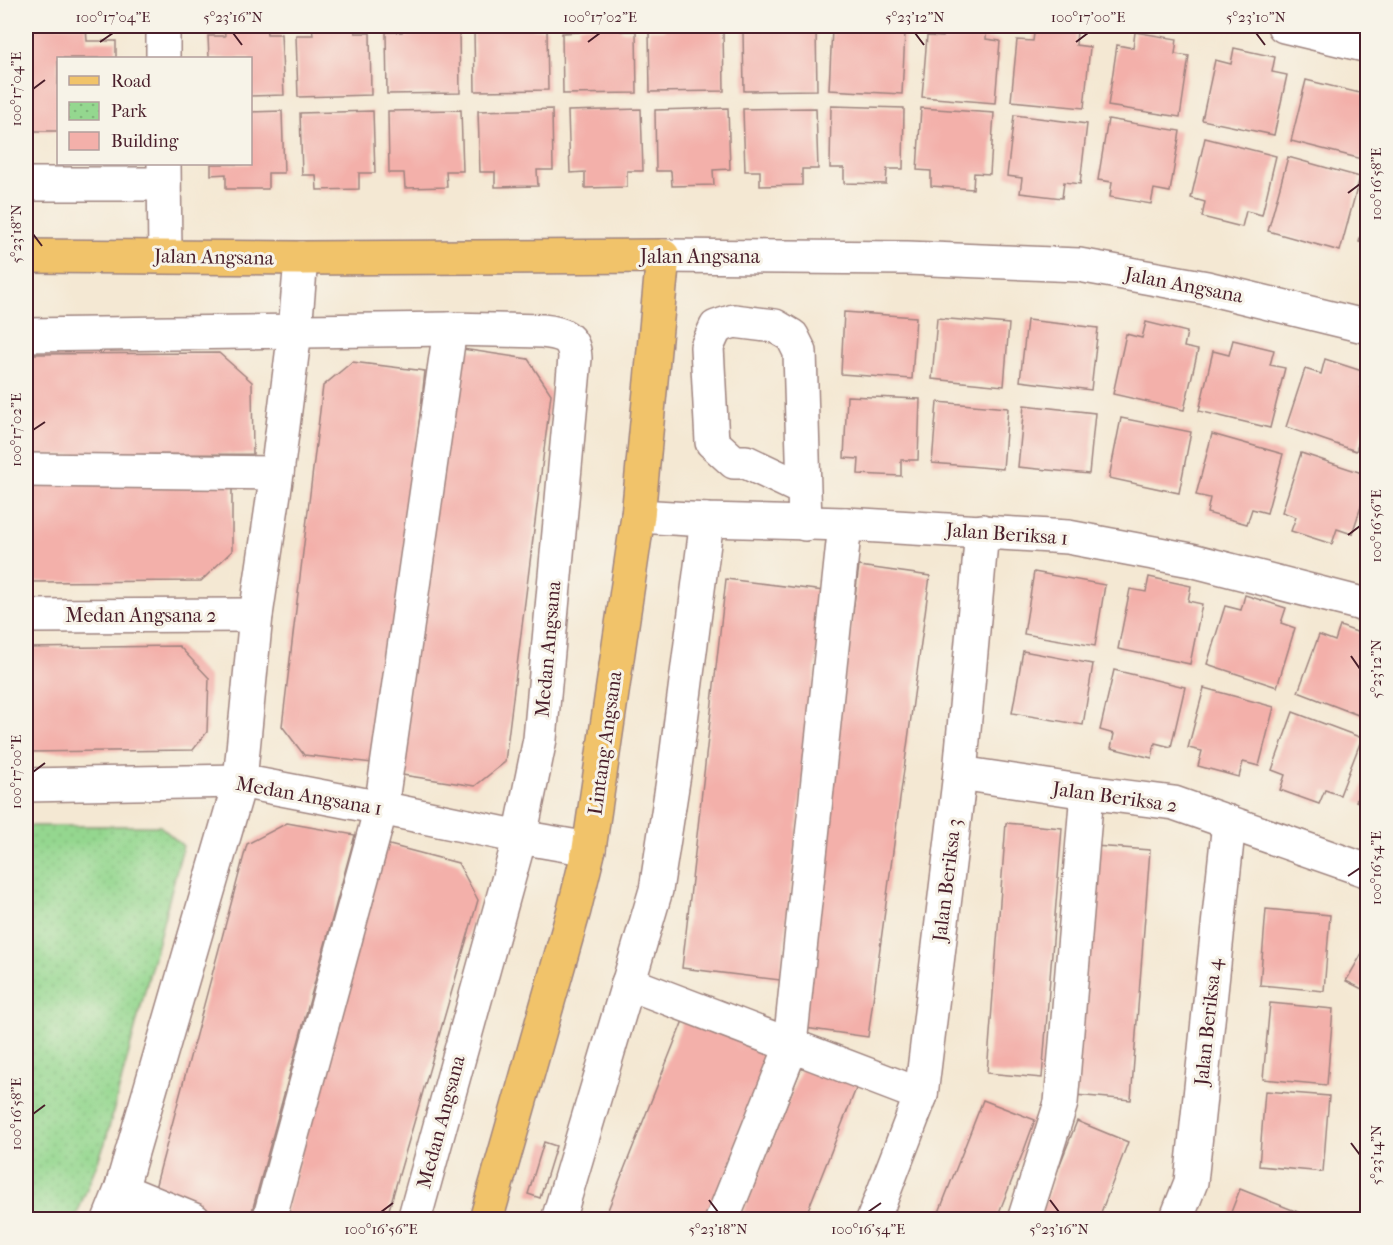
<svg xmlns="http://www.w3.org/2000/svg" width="1393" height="1245" font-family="'IM FELL French Canon',serif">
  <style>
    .park { fill: url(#park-dots); stroke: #6f7b5d; stroke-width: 1.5 }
    .building { fill: #f3b0aa }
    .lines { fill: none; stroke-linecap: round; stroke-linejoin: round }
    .minor-casing { stroke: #9f847f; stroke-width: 36 }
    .major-casing { stroke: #9f847f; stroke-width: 36 }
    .minor { stroke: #fff; stroke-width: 33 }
    .major { stroke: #f1c36a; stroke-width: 33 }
    .ticks { fill: none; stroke: #4a1f2b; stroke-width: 2 }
    .labels { text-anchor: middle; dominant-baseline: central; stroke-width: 6; stroke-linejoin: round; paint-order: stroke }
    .street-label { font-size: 20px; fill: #4a1f2b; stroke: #f7f3e8 }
    .neatline { fill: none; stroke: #4a1f2b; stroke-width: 2 }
    .ticks-label { font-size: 15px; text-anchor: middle; fill: #4a1f2b }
  </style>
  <defs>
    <pattern id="park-dots" width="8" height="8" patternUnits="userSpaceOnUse" patternTransform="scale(1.5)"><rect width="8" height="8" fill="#94d78f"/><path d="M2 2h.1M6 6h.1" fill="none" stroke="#81b87c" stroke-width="1.8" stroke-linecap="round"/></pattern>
  </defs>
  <rect width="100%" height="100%" fill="#f7f3e8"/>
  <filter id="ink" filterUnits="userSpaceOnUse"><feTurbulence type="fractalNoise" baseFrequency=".0167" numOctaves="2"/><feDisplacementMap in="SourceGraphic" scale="12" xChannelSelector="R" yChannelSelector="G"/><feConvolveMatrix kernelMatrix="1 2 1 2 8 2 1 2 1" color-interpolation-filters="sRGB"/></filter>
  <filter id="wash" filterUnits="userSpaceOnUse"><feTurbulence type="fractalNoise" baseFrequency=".008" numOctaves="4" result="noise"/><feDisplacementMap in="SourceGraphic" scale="24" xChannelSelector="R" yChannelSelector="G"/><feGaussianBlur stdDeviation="1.35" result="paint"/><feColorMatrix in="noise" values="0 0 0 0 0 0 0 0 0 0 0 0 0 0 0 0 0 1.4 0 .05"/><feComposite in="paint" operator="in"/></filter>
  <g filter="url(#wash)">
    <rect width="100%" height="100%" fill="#f4e8d3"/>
    <polygon class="park" points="160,826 183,846 105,1143 75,1219 26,1219 26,826"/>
    <g id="blocks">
      <g class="building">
        <polygon points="26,26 86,26 87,41 116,41 116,58 58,58 58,131 26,131"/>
        <polygon points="224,26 266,26 267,34 281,34 284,95 250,96 250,58 209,58 208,36 225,36"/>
        <polygon points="312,26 355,26 355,33 370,33 371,95 298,97 296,35 313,35"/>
        <polygon points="402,26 444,26 444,32 459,31 460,93 387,94 386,32 402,32"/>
        <polygon points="490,26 533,26 533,29 547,29 548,90 475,91 474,30 491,30"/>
        <polygon points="579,26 621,26 621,31 636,31 637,93 563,94 562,33 579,32"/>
        <polygon points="665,26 708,26 708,29 723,29 724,91 650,92 649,30 665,30"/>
        <polygon points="759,26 801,26 801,29 816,28 817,90 744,91 743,30 759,30"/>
        <polygon points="849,26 891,26 891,32 905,33 902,94 829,90 832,29 849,30"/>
        <polygon points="944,26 987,26 986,39 1000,41 995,103 922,97 927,36 943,37"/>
        <polygon points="1035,26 1077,30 1076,45 1090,47 1084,108 1011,101 1017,40 1033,41"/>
        <polygon points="1135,32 1177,39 1175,54 1189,56 1180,117 1108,106 1117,45 1133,48"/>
        <polygon points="1234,48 1275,57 1272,72 1287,75 1274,135 1202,120 1215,60 1231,64"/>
        <polygon points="1306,80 1368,95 1368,137 1362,159 1291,141"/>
        <polygon points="831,106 904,108 903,169 887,169 886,184 844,183 844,168 830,168"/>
        <polygon points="728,108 730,169 713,170 714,185 672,186 671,171 656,171 655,110"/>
        <polygon points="816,108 818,169 802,169 802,185 760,186 760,171 745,171 743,109"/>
        <polygon points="921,108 994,113 990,174 974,173 973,189 931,186 931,171 917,170"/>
        <polygon points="552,109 553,170 537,170 538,186 495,187 495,172 480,172 478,111"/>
        <polygon points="641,109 643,171 627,171 627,187 585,188 585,172 570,173 568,111"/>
        <polygon points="461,110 463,171 446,171 447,187 405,188 404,173 389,173 388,111"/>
        <polygon points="282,111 284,173 268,173 268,189 226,189 226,174 211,175 211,164 250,164 250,112"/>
        <polygon points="373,111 375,173 359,173 359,189 317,190 316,175 302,175 300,113"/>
        <polygon points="1014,115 1087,124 1080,184 1064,182 1062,198 1020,193 1022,178 1007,176"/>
        <polygon points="1108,119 1180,131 1170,192 1154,189 1151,204 1110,197 1112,182 1098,180"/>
        <polygon points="1205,138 1276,156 1262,215 1246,211 1242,227 1202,217 1205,202 1191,198"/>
        <polygon points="1288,157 1360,177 1340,251 1268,231"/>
        <polygon points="1367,215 1368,215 1368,245 1359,242"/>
        <polygon points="844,312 916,317 912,379 841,374"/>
        <polygon points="937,318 1009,324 1004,386 932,379"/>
        <polygon points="1027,320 1098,328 1091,390 1020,381"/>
        <polygon points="1146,322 1187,332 1184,347 1198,350 1184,410 1113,394 1126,334 1142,338"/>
        <polygon points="1233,340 1274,350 1270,365 1285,368 1270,428 1199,411 1213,351 1229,355"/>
        <polygon points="456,348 528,359 551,394 505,762 475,786 396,774"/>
        <polygon points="219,353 252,382 253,454 26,455 26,354"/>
        <polygon points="1325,359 1365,372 1361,387 1368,389 1368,414 1356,451 1286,427 1305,369 1321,374"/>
        <polygon points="352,362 425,371 381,764 304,755 282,726 323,386"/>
        <polygon points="847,396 920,399 918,460 901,460 901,476 858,474 859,459 844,458"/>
        <polygon points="937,402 1008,408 1003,469 932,463"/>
        <polygon points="1024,405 1095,413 1089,474 1018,467"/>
        <polygon points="1121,418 1191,432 1179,493 1109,478"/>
        <polygon points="1212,434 1283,454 1267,513 1252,509 1247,524 1207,513 1210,498 1196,495"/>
        <polygon points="1301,453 1368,475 1368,485 1352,534 1337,529 1332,544 1291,531 1296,517 1282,512"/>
        <polygon points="26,480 232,480 232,551 201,581 26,582"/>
        <polygon points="859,566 930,576 868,1037 798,1027"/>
        <polygon points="1034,572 1105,585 1095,646 1024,634"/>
        <polygon points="1149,577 1191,586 1188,601 1202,604 1190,664 1118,649 1130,589 1146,592"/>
        <polygon points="726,579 824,591 780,980 682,968"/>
        <polygon points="1245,595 1286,608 1281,623 1295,628 1277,687 1207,664 1225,606 1241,610"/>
        <polygon points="1340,626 1368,636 1368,715 1366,718 1298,692 1319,635 1335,641"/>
        <polygon points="179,646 209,678 207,732 193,750 26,752 26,648"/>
        <polygon points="1023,651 1093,664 1083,725 1012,713"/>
        <polygon points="1114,670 1185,687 1171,747 1155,743 1152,758 1111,748 1114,734 1100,730"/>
        <polygon points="1204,688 1274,707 1259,766 1243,762 1239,777 1198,766 1202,751 1188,748"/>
        <polygon points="1293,712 1362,738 1340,795 1325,790 1319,804 1280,790 1285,775 1272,770"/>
        <polygon points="1368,775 1368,806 1356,801"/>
        <polygon points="287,823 355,835 251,1215 243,1220 228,1220 155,1188 247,844"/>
        <polygon points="1006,823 1062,828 1042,1078 987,1073"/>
        <polygon points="382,843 458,863 478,900 386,1220 283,1220"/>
        <polygon points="1094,846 1150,850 1131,1100 1075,1095"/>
        <polygon points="1266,909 1330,915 1324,991 1260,985"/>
        <polygon points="1368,943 1368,992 1346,981"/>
        <polygon points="1270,1003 1333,1009 1327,1085 1263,1079"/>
        <polygon points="686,1013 768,1046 771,1065 710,1220 604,1220"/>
        <polygon points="805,1059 859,1081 804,1220 740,1220"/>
        <polygon points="1265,1091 1329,1096 1323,1172 1259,1166"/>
        <polygon points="983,1100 1035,1120 1024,1150 996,1220 936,1220"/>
        <polygon points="1077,1121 1128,1142 1117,1171 1098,1220 1038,1220"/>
        <polygon points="544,1142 556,1146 540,1198 528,1194"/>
        <polygon points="1240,1189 1300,1213 1297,1220 1228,1220"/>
      </g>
    </g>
  </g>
  <g filter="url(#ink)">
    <use href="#blocks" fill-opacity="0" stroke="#9f847f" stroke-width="1.5"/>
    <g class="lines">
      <defs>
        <g id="minor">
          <polyline points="163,26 163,58"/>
          <polyline points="1284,26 1368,46"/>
          <polyline points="164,164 165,256"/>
          <polyline points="26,184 164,184"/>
          <polyline points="663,256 907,258 1079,265 1207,288 1368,327"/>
          <path d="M26 335 450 329 542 331C561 333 574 336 575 358L540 739 520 837 414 1220"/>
          <polyline points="26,470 277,473"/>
          <polyline points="803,489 746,462 734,462 712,442 707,347 716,327 734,321 775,326 792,336 800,352 805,524"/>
          <polyline points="638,516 707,520 845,524 1068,537 1191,560 1358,603 1368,607"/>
          <polyline points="26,616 256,615"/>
          <polyline points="960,773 1087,792 1174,803 1368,871"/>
          <polyline points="26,785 240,781 381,808 520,837 589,849"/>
          <polyline points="628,983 921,1095"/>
          <polyline points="121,1190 194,1220"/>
          <polyline points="109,1220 121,1190 240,781 256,615 277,473 295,331 301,258"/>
          <polyline points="269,1220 381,808 450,329"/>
          <polyline points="558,1220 656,890 674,774 707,520"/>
          <polyline points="722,1220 786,1060 790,1044 845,524"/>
          <polyline points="873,1220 921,1095 960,773 982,531"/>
          <polyline points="1024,1220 1061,1103 1087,792"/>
          <polyline points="1176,1220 1191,1182 1229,822"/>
        </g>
        <polyline id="major" points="26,256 301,258 663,256 638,516 589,849 574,910 486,1220"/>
      </defs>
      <use href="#minor" class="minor-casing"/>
      <use href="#major" class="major-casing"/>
      <use href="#minor" class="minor"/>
      <use href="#major" class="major"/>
    </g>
  </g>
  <path class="ticks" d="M233 33 242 45M915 33 924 45M1256 33 1265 45M100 42 113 33M588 42 600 33M1076 42 1088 33M33 89 45 80M1348 193 1360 184M33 234 42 246M33 430 45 422M1348 535 1360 526M1351 656 1360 669M33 772 45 763M1348 876 1360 868M33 1114 45 1105M1351 1143 1360 1155M709 1200 718 1212M1050 1200 1059 1212M381 1212 393 1203M868 1212 881 1203"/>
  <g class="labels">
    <g class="street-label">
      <text x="700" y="256">Jalan Angsana</text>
      <text transform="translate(214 257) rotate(1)">Jalan Angsana</text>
      <text transform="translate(1184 285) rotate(11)">Jalan Angsana</text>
      <text transform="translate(1007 534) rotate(4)">Jalan Beriksa 1</text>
      <text x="141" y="615">Medan Angsana 2</text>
      <text transform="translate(548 649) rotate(-85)">Medan Angsana</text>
      <text transform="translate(605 743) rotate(-82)">Lintang Angsana</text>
      <text transform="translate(309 796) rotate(10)">Medan Angsana 1</text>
      <text transform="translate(1115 797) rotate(8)">Jalan Beriksa 2</text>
      <text transform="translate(947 880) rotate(-83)">Jalan Beriksa 3</text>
      <text transform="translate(1208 1022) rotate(-84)">Jalan Beriksa 4</text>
      <text transform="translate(441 1122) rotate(-75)">Medan Angsana</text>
    </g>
  </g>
  <rect width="1393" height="1245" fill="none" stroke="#f7f3e8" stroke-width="66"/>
  <rect x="57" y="57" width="195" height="108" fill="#f7f3e8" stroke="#b29e9c" stroke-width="1.5"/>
  <rect x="69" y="76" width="30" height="9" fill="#f1c36a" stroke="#b29e9c" stroke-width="1.5"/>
  <text x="111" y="87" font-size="18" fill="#4a1f2b">Road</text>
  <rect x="69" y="102" width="30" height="18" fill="url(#park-dots)" stroke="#b29e9c" stroke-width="1.5"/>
  <text x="111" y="117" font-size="18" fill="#4a1f2b">Park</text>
  <rect x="69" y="132" width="30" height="18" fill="#f3b0aa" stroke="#b29e9c" stroke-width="1.5"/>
  <text x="111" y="147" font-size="18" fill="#4a1f2b">Building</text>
  <rect x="33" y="33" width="1327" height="1179" class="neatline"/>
  <g class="ticks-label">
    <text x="113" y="22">100°17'04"E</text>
    <text x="233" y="22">5°23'16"N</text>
    <text x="600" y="22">100°17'02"E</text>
    <text x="915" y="22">5°23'12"N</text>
    <text x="1088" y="22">100°17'00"E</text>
    <text x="1256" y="22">5°23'10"N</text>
    <text transform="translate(16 89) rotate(-90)" y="5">100°17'04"E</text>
    <text transform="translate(1376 184) rotate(-90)" y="5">100°16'58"E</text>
    <text transform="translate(16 234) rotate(-90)" y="5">5°23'18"N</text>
    <text transform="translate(16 430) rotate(-90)" y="5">100°17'02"E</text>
    <text transform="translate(1376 526) rotate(-90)" y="5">100°16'56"E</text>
    <text transform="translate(1376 669) rotate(-90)" y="5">5°23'12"N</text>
    <text transform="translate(16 772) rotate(-90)" y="5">100°17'00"E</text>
    <text transform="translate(1376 868) rotate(-90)" y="5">100°16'54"E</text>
    <text transform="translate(16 1114) rotate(-90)" y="5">100°16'58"E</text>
    <text transform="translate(1376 1155) rotate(-90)" y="5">5°23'14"N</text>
    <text x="381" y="1234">100°16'56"E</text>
    <text x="718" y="1234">5°23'18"N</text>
    <text x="868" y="1234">100°16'54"E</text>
    <text x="1059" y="1234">5°23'16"N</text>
  </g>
</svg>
